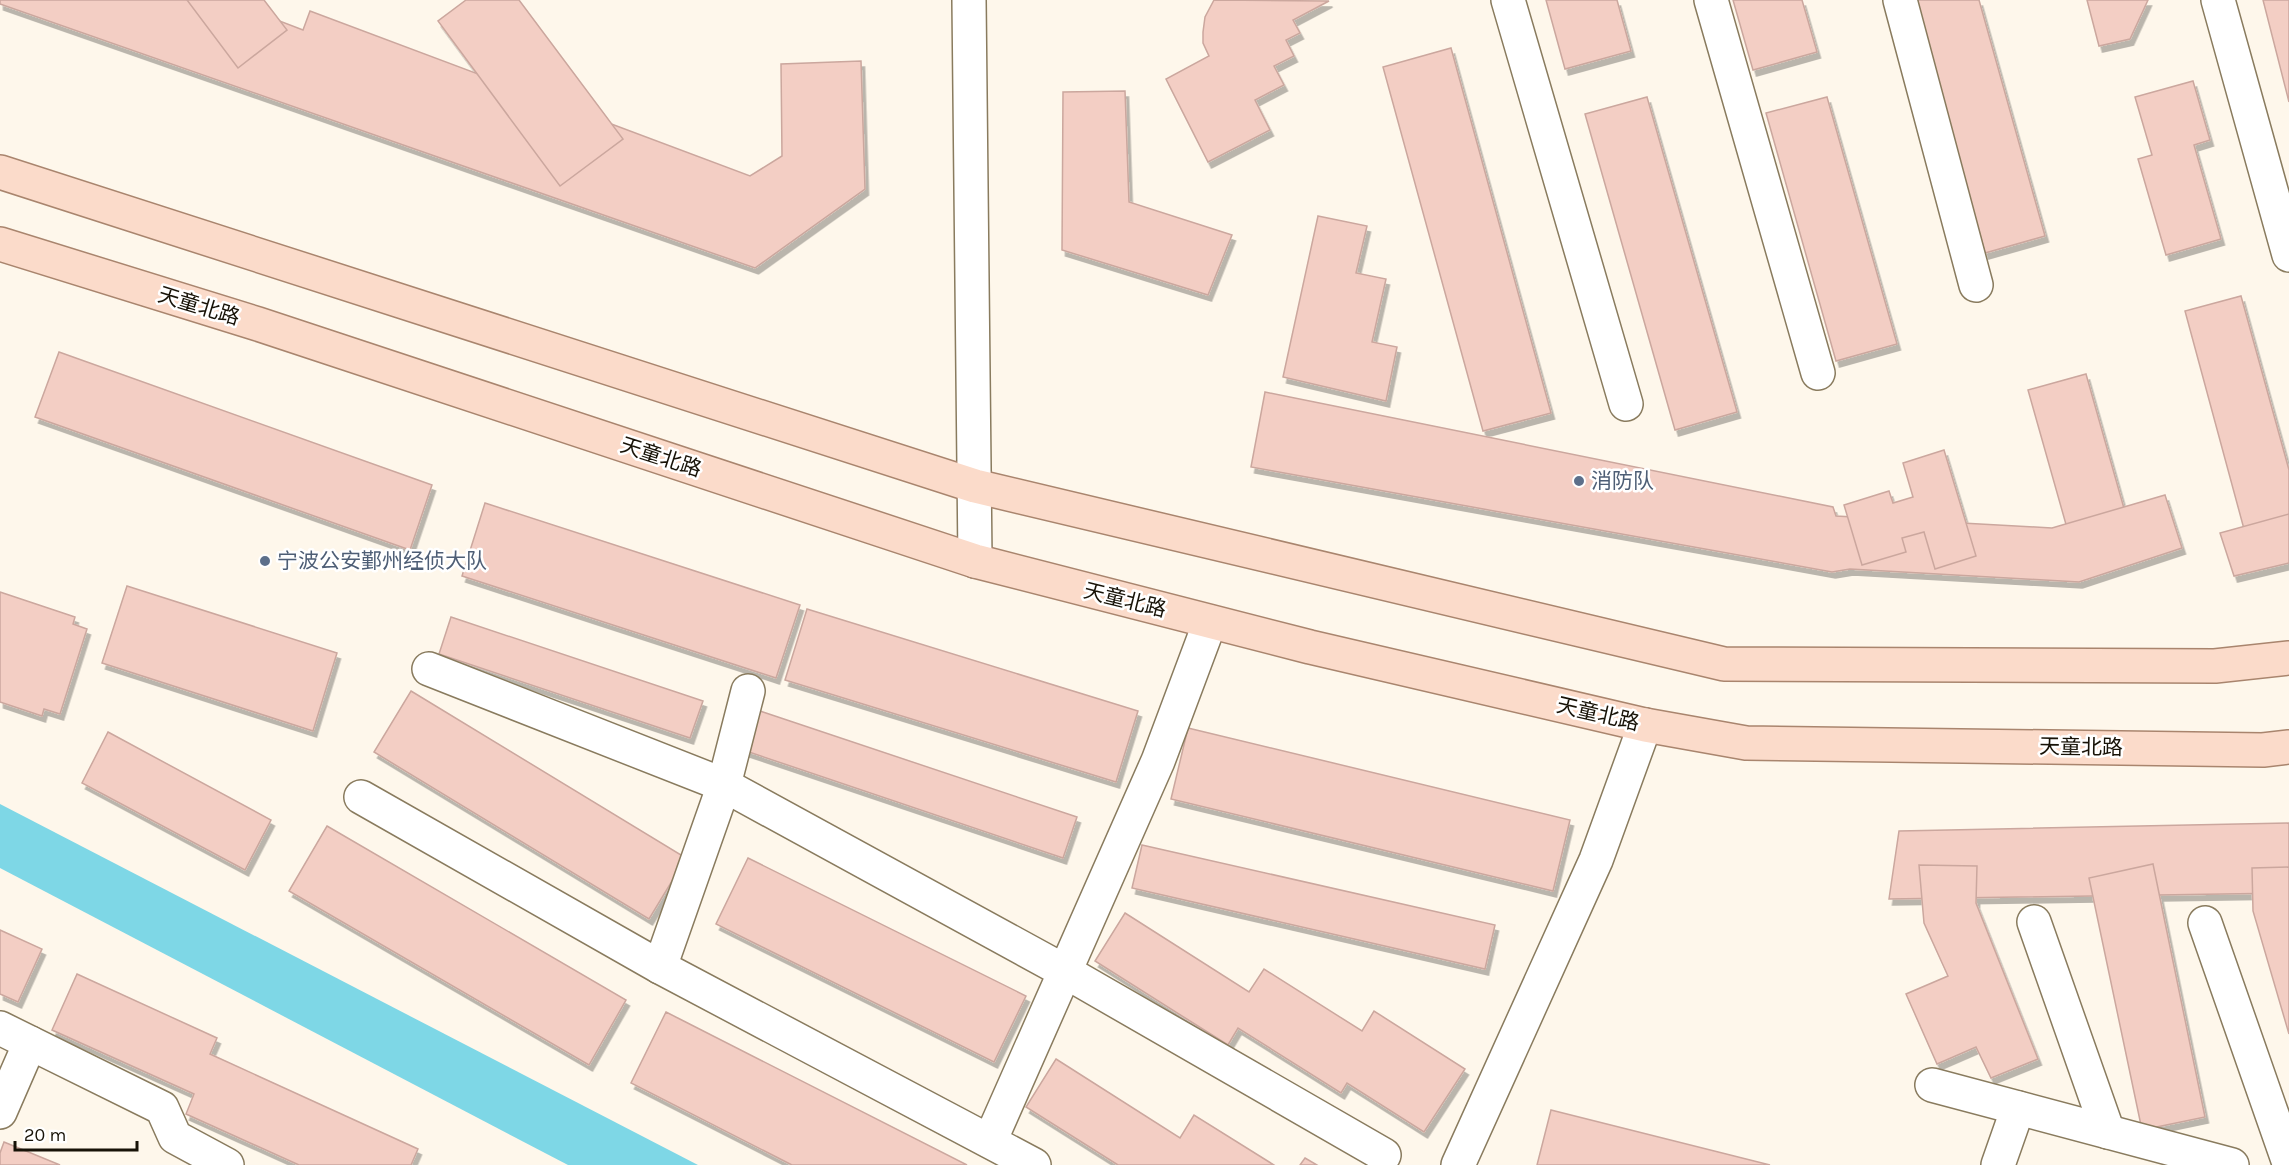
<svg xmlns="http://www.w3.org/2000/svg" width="2289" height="1165" font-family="Karla,'Noto Sans SC',sans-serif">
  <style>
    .water { fill: #7ed7e6 }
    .building { fill: #f3cec4; stroke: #cba79e; stroke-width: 1.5; filter: url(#shadow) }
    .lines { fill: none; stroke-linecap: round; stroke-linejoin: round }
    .minor-casing { stroke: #897b5e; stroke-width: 36 }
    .major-casing { stroke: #a9856e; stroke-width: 36 }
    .minor { stroke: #fff; stroke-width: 33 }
    .major { stroke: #fbdbca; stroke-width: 33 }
    .service-dot { fill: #5c6f8a; stroke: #fff; stroke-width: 2 }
    .labels { text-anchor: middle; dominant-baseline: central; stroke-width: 5; stroke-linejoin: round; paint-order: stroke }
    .street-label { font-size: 21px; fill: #171207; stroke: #fff }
    .service-label { font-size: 21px; fill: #4e5e75; stroke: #fff; text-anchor: start }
  </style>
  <defs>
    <filter id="shadow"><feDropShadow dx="3.5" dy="6" stdDeviation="0" flood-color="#0004"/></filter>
  </defs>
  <rect width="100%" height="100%" fill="#fef7eb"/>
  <polygon class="water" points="0,804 698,1165 568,1165 0,868"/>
  <g class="building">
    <polygon points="0,0 225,0 303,30 310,11 750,176 782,156 781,64 861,61 865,189 755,268 0,4"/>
    <polygon points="187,0 264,0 287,30 238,68"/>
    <polygon points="466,0 519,0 623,139 560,186 438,21"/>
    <polygon points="1214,0 1329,1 1293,20 1300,33 1286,40 1294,56 1274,66 1284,85 1255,100 1270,130 1208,162 1166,79 1209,56 1203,43 1203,32 1205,17"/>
    <polygon points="1546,0 1617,0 1631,51 1565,69"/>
    <polygon points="1733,0 1802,0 1817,52 1753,70"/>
    <polygon points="1915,0 1979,0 2045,236 1985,253"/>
    <polygon points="2087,0 2148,0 2130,39 2099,46"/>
    <polygon points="2263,0 2289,0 2289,102"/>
    <polygon points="1451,48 1551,413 1483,431 1383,67"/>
    <polygon points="2193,81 2210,140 2194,145 2221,239 2166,255 2138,159 2152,155 2135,97"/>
    <polygon points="1125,91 1129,202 1232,235 1208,295 1062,250 1063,92"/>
    <polygon points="1647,97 1737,412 1675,430 1585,114"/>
    <polygon points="1827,97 1897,344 1836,361 1766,113"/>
    <polygon points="1318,216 1367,226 1356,273 1386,279 1372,342 1397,347 1386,401 1283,377"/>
    <polygon points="2241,296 2289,470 2289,557 2254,566 2185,311"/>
    <polygon points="59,352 432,485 410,550 35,417"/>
    <polygon points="2086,374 2138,558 2080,574 2028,390"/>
    <polygon points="1265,392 1833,507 1836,516 2052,528 2165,495 2182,548 2079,582 1850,569 1832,572 1251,467"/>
    <polygon points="1944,450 1976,556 1935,569 1924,532 1902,538 1906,552 1862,565 1844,505 1889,491 1893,503 1913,497 1903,463"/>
    <polygon points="485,503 800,605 776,678 462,576"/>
    <polygon points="2289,514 2289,563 2234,576 2220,533"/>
    <polygon points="127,586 337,653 313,731 102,663"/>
    <polygon points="0,592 75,617 73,624 87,629 60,714 44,709 42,716 0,702"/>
    <polygon points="807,609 1138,711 1116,782 785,680"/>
    <polygon points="451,617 703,701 690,738 439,654"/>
    <polygon points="411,691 686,858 649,919 374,752"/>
    <polygon points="760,711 1077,817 1063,858 746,751"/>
    <polygon points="1188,728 1570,820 1553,891 1171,799"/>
    <polygon points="108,732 271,820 245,870 82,783"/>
    <polygon points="2289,823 2289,893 1889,899 1899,831"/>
    <polygon points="327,826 626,1000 589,1065 289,891"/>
    <polygon points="1142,845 1495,925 1485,969 1132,888"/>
    <polygon points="748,858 1026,996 994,1062 716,924"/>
    <polygon points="2153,864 2205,1117 2142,1130 2089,878"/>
    <polygon points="1919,865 1977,866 1976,903 2038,1059 1991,1078 1976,1047 1937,1064 1906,994 1948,976 1924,923"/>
    <polygon points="2289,867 2289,1034 2253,911 2252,868"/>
    <polygon points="1125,913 1249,992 1264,969 1362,1031 1374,1011 1465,1069 1424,1132 1347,1083 1341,1093 1238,1028 1228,1045 1095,961"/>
    <polygon points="0,930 42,949 18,1002 0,994"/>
    <polygon points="77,974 217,1038 210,1054 418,1149 411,1165 299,1165 186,1114 194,1094 52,1030"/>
    <polygon points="666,1012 967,1165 792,1165 631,1083"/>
    <polygon points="1056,1059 1180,1138 1194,1115 1274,1165 1118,1165 1026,1107"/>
    <polygon points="1551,1110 1770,1165 1537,1165"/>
    <polygon points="4,1142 60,1165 0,1165 0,1153"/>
    <polygon points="1305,1158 1317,1165 1300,1165"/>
  </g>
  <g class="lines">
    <defs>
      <g id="minor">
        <polyline points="969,0 975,561"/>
        <polyline points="1508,0 1626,404"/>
        <polyline points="1711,0 1818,373"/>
        <polyline points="1900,0 1976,285"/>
        <polyline points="2218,0 2289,255"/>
        <polyline points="429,669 724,785 1066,972 1384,1155"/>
        <polyline points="361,797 660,967 1034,1165"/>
        <polyline points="2034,922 2108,1132"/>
        <polyline points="2205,923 2289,1163"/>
        <polyline points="660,967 724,785 748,691"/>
        <polyline points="0,1028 162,1108 175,1137 227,1165"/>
        <polyline points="1932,1085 2232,1165"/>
        <polyline points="0,1112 30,1043"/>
        <polyline points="990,1141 1158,761 1210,622"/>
        <polyline points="1458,1165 1596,860 1645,725"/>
        <polyline points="1998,1165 2018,1108"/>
      </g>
      <g id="major">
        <polyline points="0,172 975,486 1724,664 2215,666 2289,658"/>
        <polyline points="0,244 258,324 975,561 1310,647 1645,725 1746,743 2263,750 2289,747"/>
      </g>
    </defs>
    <use href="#minor" class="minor-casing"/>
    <use href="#major" class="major-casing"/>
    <use href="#minor" class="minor"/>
    <use href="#major" class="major"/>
  </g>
  <g class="service-dot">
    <circle cx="1579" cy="481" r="6"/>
    <circle cx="265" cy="561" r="6"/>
  </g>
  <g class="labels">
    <g class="street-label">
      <text transform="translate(199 306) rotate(17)">天童北路</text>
      <text transform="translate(661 457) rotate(18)">天童北路</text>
      <text transform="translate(1125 600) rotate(14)">天童北路</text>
      <text transform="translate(1598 714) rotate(13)">天童北路</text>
      <text transform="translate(2081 747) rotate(1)">天童北路</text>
    </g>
    <g class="service-label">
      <text x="1591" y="481">消防队</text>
      <text x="277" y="561">宁波公安鄞州经侦大队</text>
    </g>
  </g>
  <path d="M15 1141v9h122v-9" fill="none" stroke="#171207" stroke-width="3"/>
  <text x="24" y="1141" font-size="18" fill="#171207" stroke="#ffffff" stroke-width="4.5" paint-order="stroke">20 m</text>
</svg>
